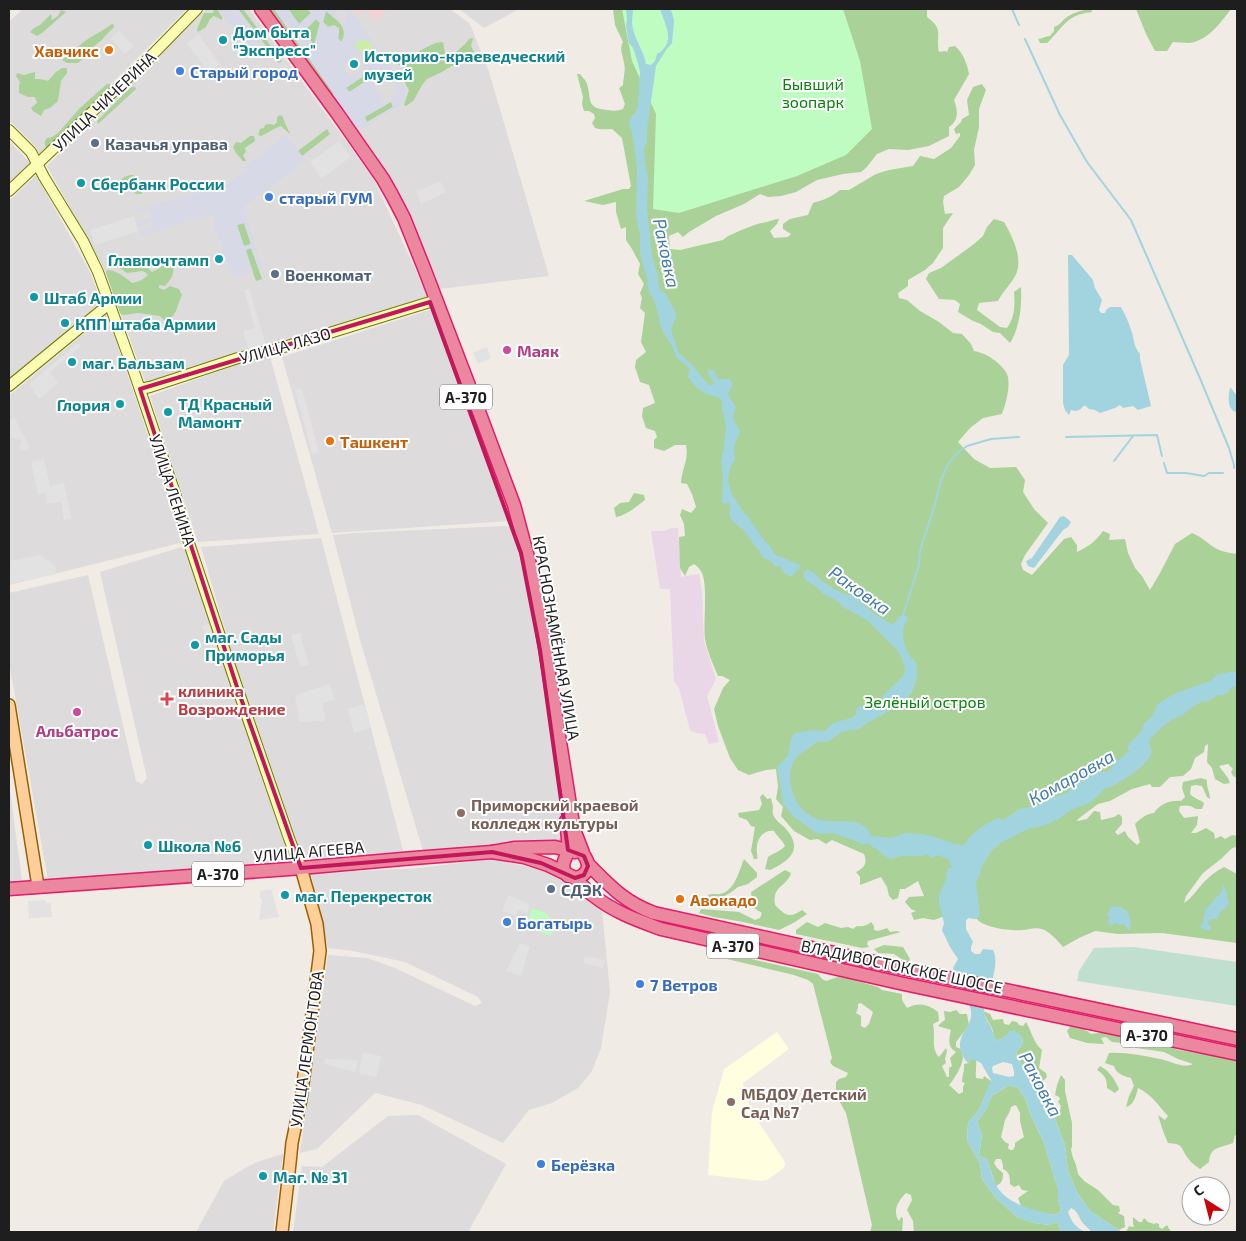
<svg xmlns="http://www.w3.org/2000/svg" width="1246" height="1241" font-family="'Exo 2',sans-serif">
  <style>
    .residential { fill: #dddbdb }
    .commercial { fill: #f2d2d2 }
    .industrial { fill: #e9d6e6 }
    .education { fill: #fffede }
    .grass { fill: #cceda7 }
    .forest { fill: #aad197; fill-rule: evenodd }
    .wetland { fill: #c0dfcf }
    .park { fill: #bffcc1 }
    .parking { fill: #e2e2e2 }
    .plaza { fill: #d8d9e6; fill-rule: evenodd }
    .water { fill: #a2d4e0; fill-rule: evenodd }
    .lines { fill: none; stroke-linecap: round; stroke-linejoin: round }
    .stream { stroke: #a2d4e0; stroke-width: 2 }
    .river { stroke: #a2d4e0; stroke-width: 11 }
    .secondary-casing { stroke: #737b00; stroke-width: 12 }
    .primary-casing { stroke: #996000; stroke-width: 14 }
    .highway-casing { stroke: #e31b69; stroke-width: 15 }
    .secondary { stroke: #fcfdb5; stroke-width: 10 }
    .primary { stroke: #ffcf9a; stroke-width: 11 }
    .highway { stroke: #eb889f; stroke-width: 12 }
    .marked { fill: none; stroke: #c2185b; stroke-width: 4; stroke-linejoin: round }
    .culture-dot { fill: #0f9aa8; stroke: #fff; stroke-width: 2 }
    .food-dot { fill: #e8710a; stroke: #fff; stroke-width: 2 }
    .shop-dot { fill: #3f7fe0; stroke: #fff; stroke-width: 2 }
    .service-dot { fill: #5c6f8a; stroke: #fff; stroke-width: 2 }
    .hotel-dot { fill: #d1479c; stroke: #fff; stroke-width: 2 }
    .health-dot { fill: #e0444e; stroke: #fff; stroke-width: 2 }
    .education-dot { fill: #8d6e63; stroke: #fff; stroke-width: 2 }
    .labels { text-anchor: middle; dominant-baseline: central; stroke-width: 4; stroke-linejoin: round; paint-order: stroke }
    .shield { fill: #fff; stroke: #626262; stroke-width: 1 }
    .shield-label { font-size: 15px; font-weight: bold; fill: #1e1e1e }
    .culture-label { font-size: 16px; font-weight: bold; fill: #0d838f; stroke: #fff; text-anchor: start }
    .food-label { font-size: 16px; font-weight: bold; fill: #c56008; stroke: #fff; text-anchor: start }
    .shop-label { font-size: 16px; font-weight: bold; fill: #366cbe; stroke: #fff; text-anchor: start }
    .park-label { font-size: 16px; fill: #06830b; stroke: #fff }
    .street-label { font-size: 16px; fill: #1e1e1e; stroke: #fff }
    .service-label { font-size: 16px; font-weight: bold; fill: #4e5e75; stroke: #fff; text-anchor: start }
    .hotel-label { font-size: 16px; font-weight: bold; fill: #b23c85; stroke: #fff; text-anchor: start }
    .health-label { font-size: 16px; font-weight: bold; fill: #be3a42; stroke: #fff; text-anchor: start }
    .education-label { font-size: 16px; font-weight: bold; fill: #785e54; stroke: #fff; text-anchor: start }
    .water-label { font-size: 18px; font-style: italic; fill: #437bab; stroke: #fff }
  </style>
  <rect width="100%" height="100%" fill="#f0ebe4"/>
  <g class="residential">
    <polygon points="23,9 187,9 40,154 36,147 9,120 9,22"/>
    <polygon points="206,9 249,9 373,178 428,297 146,383 104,269 47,166"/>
    <polygon points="266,9 450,9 470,24 489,72 549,276 439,289 417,237"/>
    <polygon points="459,9 519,9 484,28"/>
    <polygon points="9,141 30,163 9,183"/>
    <polygon points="36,175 91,274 101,302 9,379 9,201"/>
    <polygon points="433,309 509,521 332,533 282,357"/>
    <polygon points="107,314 184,542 9,585 9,396"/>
    <polygon points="269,353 319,534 198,542 150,396"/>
    <polygon points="505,526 512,527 514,532 536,635 566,829 563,841 514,842 424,854 360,640 333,535 354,533"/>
    <polygon points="321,538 404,854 301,859 234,660 201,547"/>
    <polygon points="185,546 291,862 48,880 9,662 9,593 88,575 136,781 142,784 147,778 100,572"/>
    <polygon points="9,783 22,880 9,881"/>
    <polygon points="492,859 545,871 565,882 602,910 610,992 601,1048 592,1071 578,1088 552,1103 529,1110 503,1143 422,1105 375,1093 317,1149 300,1153 328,955 367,958 395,968 475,1006 482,1003 478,997 405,962 353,951 328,948 311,874 420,868"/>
    <polygon points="418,1115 506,1164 468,1232 293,1232 302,1166 322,1167 388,1116"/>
    <polygon points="283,1154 273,1232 196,1232 224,1181 247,1167 260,1161"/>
  </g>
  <polygon class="commercial" points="354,9 388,9 377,21 365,10 360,15"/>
  <polygon class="industrial" points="672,528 678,528 681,577 699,574 702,591 704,642 716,679 707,696 719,742 709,744 705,734 696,733 690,730 679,688 674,681 670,589 660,589 651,531 664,531"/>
  <polygon class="education" points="777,1032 789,1049 743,1083 744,1093 754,1115 785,1162 784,1168 767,1180 761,1181 708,1175 712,1112 724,1069"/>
  <polygon class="grass" points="368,40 377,52 375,61 373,64 354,45 359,41"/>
  <g class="forest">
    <polygon points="214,9 217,9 222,17 222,20 214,16 210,19 206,27 198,32 197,29 204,13 213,13"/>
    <polygon points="238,9 243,9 282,61 279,63"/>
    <polygon points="270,9 274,9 334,94 332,96"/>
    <polygon points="307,9 311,13 299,24 289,10"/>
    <path d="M613 9H927V17C945 30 935 35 939 52L945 51 947 52 949 47 955 46C963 53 967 63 969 74L954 100C958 111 959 120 949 127V136L929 146 908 150 889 149 877 154 866 168 861 172 843 174 817 180 796 192 781 196 768 197 760 194 744 204 716 216 689 232 683 237 678 232 669 236 670 249 680 250 723 240 728 236C740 231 753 224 767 222 771 221 774 219 779 219L777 224 770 231 774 238 788 237 791 234 783 229V224L790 219 808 215 813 203C824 200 831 197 840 190H849L876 174 889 170 913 166 920 156 934 159 951 148 960 136V133L956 134 954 129 961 122 962 119 969 115 967 100 973 87 982 84 986 90 979 109V127L974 150 975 165 969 175 959 187 944 196 943 202 945 214 953 213 943 228V248L933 263 925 270 908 280V286L898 293 899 298 907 300 920 311 939 322 953 333 962 334 971 344 974 351C984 353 991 357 998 363 1001 366 1004 369 1006 372 1012 382 1006 403 1002 414L983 418 970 428 958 442 974 459 990 468 1016 467 1025 480 1023 492 1034 509 1048 523 1025 555 1021 564 1023 570 1032 575 1064 539 1071 537 1077 545V552C1088 547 1096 541 1103 531L1110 534 1109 540 1125 539 1128 553 1135 568 1142 576 1150 590 1160 573 1175 544 1192 533C1204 538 1206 543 1217 549 1223 552 1230 553 1237 554V778L1233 776 1231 772 1233 769 1228 764 1219 766 1228 778 1230 783 1224 784 1215 779 1212 768 1207 762 1208 744 1205 746 1204 752 1195 758 1191 769 1183 776 1170 777 1160 787H1152L1150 784 1132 789 1110 801 1098 804 1078 819 1077 821 1087 819 1094 811 1100 812 1101 820 1114 817 1119 814 1122 817V824L1115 832 1118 835 1125 831 1128 837 1137 845 1140 842 1135 824C1141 818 1146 814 1154 813 1160 804 1170 800 1181 801L1185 797 1182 788 1183 782 1201 778 1207 780C1206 787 1210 792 1210 799L1207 797 1202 786 1196 785 1191 786 1190 794C1195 799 1199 799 1204 803L1202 809H1196C1190 805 1187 805 1180 806L1179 811 1184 818 1198 816 1197 825 1191 833H1196L1206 828 1214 833 1215 839 1221 836 1225 839 1232 835 1237 836V848L1235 847 1231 849 1221 859 1203 873 1186 896 1184 903C1193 897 1197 889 1204 882 1210 876 1216 871 1224 867L1237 874V943L1162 933 1118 934 1095 931 1079 938 1063 947C1057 940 1050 932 1042 929 1035 927 1028 930 1022 930 1011 931 984 928 977 919L968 918 966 920 942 917 934 920 923 918 914 920 911 913 916 911 911 909 905 902 909 897 924 896 918 881 905 889H900L898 898 893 900 889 896 887 887 881 877 860 885V877L856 872C864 868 868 863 864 854L832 840 826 844 818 839 810 840 794 831 781 816 783 807 776 799 778 787 776 769 766 770 749 775 738 770 730 758 718 726 714 709 723 688 730 680 722 676H718C713 664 707 651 705 639 703 621 708 587 702 573 700 569 697 566 694 564L689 567 685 576 680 568 679 537 685 536 684 524 680 515 682 509 691 513 696 507 692 494 687 484 681 483C682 467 689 461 686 445H675L664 451 654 448V440L657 437 655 431 646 428 642 416 643 408 655 403 649 385 640 382 635 367 636 360 646 352 641 342 645 313 640 308 642 298 640 293 644 284 638 274 640 264 632 249 626 240V227L621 229 616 212V202L603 205 584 201 623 189H629L631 186 622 138 612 129C606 129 601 130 595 128L592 123 595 118 594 114 589 111H584L582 104 583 97 577 74H580C582 77 586 80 587 84 592 99 585 108 607 110 613 111 618 111 623 109L625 104 619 88 623 85C623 78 626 70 624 63 623 55 619 50 623 42L615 25Z"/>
    <path d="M1091 9 1092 12C1085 13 1078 14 1072 18 1062 24 1056 35 1047 43H1040L1038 39C1042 39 1045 36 1050 36L1054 31V27C1061 25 1062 20 1067 17 1075 12 1082 10 1091 9Z"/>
    <path d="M1136 9H1231C1220 23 1208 41 1189 43 1184 43 1178 42 1173 42L1167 51H1155L1146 34Z"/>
    <polygon points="61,10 66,12 42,33 37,36 30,32 34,28 40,25 51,14 52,20 58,16"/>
    <path d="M326 10C336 19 350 28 341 42L338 38 330 26 328 27 323 22Z"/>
    <polygon points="316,19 320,23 314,45 304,31"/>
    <path d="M112 24 114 25V27L105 36 102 40 90 49 85 57 78 63H67L62 60C72 53 80 44 91 37 98 33 105 29 112 24Z"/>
    <path d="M472 38 473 39 471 46 474 52 442 72 427 79 422 85 414 100 406 106 404 105 409 90 404 81 413 75 411 72 394 62C398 59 404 59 409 57 420 52 431 42 443 42L445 53 452 56 465 44 469 39Z"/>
    <polygon points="62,68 67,68 67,73 61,81 58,101 50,108 44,110 41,116 33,111 31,108 37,103 35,97 28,97 19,93 19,86 20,82 16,76 17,73 24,75 35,72 35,79 40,79 48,81 56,72"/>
    <polygon points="371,71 374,76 349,92 346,88"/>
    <polygon points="107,84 109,84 111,85 109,88 51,148 46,147 45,145 45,141 47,138 52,137 58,133 80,108"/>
    <polygon points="131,87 135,87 136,89 98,124 97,121"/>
    <polygon points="391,102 393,107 367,122 364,117"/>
    <path d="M280 115 283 117C284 123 288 128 290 134L281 126C274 128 268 133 261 136L258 135 260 129 264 128 265 125 270 124 274 125 277 122V117Z"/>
    <polygon points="327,129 330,134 302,156 298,151"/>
    <polygon points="250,136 254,136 255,141 245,148 246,152 243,155 246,161 243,161 236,153 233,147 236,142 241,143"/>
    <polygon points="130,175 133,175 143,183 142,194 136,194 131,188 121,180 124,177"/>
    <path d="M994 219 1004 222C1013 238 1025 261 1014 278 1009 286 1002 293 998 301L979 303 977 310 1000 327 1007 328C1015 317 1015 305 1014 292L1021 287C1022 305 1020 327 1010 343L1000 333 993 332 981 324 973 321 958 312 960 304 955 300 939 299 926 279 929 273 941 268 974 244 983 236 987 227Z"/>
    <polygon points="244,223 251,244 244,247 237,225"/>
    <polygon points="251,248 262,279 256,281 245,250"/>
    <path d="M164 263H167L173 267C174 276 171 279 165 286L159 285V288L164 290 170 286 179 289 182 295 179 302 176 311 169 322 167 323 160 316 138 313 123 315 120 313 106 273 107 270C116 270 125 277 132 283 139 282 142 280 148 275L146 273 143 271 127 273 118 267 145 266 152 272 160 268Z"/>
    <path d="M634 493 644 495 645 500C636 507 627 515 616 517L614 508 620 503 629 502Z"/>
    <path d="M763 794 767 799 771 798C771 799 773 806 773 806 773 809 772 812 773 814 775 821 782 824 786 829 804 850 789 861 770 870L765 869 768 857C774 853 781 851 785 846 783 840 777 837 774 831 765 829 758 837 757 846 756 851 758 854 757 859H754L751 851 755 827 751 826 747 820 739 817 738 813 759 810 762 804 760 797Z"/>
    <path d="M744 859 757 873V877L748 884 738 887 730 893 713 902 709 900 708 895C713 893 715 895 720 894 735 891 739 871 744 859Z"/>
    <path d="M785 870 791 873C786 888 772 885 775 905 785 915 789 919 802 910L807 914 795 922 779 930 743 922 714 917 699 913 701 909 739 912 755 920 760 918 762 913 754 908 752 900 751 892Z"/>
    <path d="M807 922 818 927 825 923 841 928 848 927 853 929 857 926C862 927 867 926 871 922L874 926V930L878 931 887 928 890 932 896 931 901 932 868 941 867 944 869 947 862 948 796 934V930Z"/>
    <polygon points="884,945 903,947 910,959 908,963 894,954 878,953 874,949"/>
    <path d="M711 950 818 974 822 979 826 981 838 977 847 978 878 987 882 990 902 994V1000L907 1008C919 1002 928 1004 938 1012L939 1021 933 1024C936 1035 930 1047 939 1057L946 1048 947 1051 945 1059 946 1063 942 1066 947 1077H949V1068L952 1066 950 1058 956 1052C947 1047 949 1039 951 1030L938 1026 942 1022 945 1020 944 1011 950 1012 956 1010 960 1014H967L969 1025 956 1042V1047L961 1049C961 1050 963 1057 963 1058 962 1066 954 1080 949 1085L959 1094 963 1092V1087L965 1083 962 1082C962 1075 965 1070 964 1064L969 1063 971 1058 976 1060C977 1066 975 1072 976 1078L983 1079 984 1076 991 1081 979 1110 968 1123 967 1141 980 1163 982 1179 995 1197 1017 1217 1034 1223 1049 1225 1057 1222 1061 1232H914L913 1221 907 1210 912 1200 911 1195 906 1193C898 1201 892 1211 899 1221L901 1217 903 1218 902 1232H870L872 1225 846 1113 836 1095V1082L839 1079 846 1077 848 1073 833 1066 830 1062 832 1058 813 984 808 980 794 975 710 955ZM861 1003 873 1012 869 1024 865 1028 861 1026V1016L856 1013 858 1008V1004Z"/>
    <path d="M983 1011 990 1014 993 1020 1003 1019 1004 1024 1009 1025 1012 1021 1017 1022 1019 1025 1023 1026 1026 1022C1032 1032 1033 1042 1042 1050L1039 1068 1046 1073 1047 1077 1043 1081V1089L1039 1094 1029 1079 1017 1055 1016 1052 1022 1045 1023 1040 1019 1034 1008 1035 997 1041C992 1036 994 1033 992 1028 989 1022 985 1018 983 1011Z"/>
    <path d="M1072 1024 1084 1029 1091 1034C1102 1032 1122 1032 1130 1042L1148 1041 1179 1050 1237 1060V1136L1235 1135 1233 1143C1221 1148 1210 1146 1209 1162L1200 1169C1196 1166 1190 1162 1187 1157 1180 1146 1183 1144 1168 1143L1163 1131 1158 1115 1165 1120 1168 1116C1159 1106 1151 1094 1138 1088 1136 1096 1134 1105 1126 1107L1129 1096 1134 1086 1131 1078C1124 1076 1116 1074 1114 1066L1105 1063 1109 1053C1125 1052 1144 1056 1160 1059 1171 1061 1183 1069 1193 1064L1178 1059 1164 1052 1129 1047 1122 1043 1112 1042 1106 1037 1101 1038 1104 1044 1087 1043 1070 1038 1067 1031Z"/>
    <path d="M1100 1066C1110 1072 1114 1078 1119 1089L1115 1093 1107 1088C1107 1079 1105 1075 1097 1070Z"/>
    <polygon points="1061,1075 1065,1080 1065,1091 1072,1123 1072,1146 1071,1150 1073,1158 1076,1165 1078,1174 1084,1181 1098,1190 1113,1205 1119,1206 1120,1211 1118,1213 1124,1216 1125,1227 1119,1230 1090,1211 1077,1192 1068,1171 1065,1145 1051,1108 1055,1108 1058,1112 1060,1110 1061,1106 1058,1102 1060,1099 1059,1097 1055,1095 1057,1085"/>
    <path d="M1009 1085 1018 1088 1026 1100 1029 1111 1044 1143 1058 1189V1199L1061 1211 1055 1215 1031 1210 1021 1206 1018 1198 1028 1191 1022 1190 1019 1185 1014 1187 1010 1184C1010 1178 1010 1172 1003 1169V1165L1001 1159H996L994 1163 997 1168 1003 1173C1003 1180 1002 1183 996 1186L987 1159 979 1156 982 1135 977 1122 987 1108 992 1095 997 1093ZM1016 1105 1020 1113V1121L1024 1137 1015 1143V1146L1013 1150H1010L1008 1148 1009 1144 1005 1142 1001 1137 1005 1120 1010 1111 1011 1107Z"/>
    <polygon points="1133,1217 1139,1222 1142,1222 1144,1218 1148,1222 1154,1224 1156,1223 1159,1224 1159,1227 1162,1229 1167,1225 1171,1232 1126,1232 1129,1226 1133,1227 1134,1226 1133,1224"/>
  </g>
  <polygon class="wetland" points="1134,947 1237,962 1237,1006 1077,981 1079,971 1094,948"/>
  <g class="park">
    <polygon points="622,9 843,9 860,61 872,129 846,155 797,176 679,213 653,209 656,114 632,61"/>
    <path d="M533 909C549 911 555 919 551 936L530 927 528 922 531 910Z"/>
  </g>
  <g class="parking">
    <polygon points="119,31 134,46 125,54 111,39"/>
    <polygon points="198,34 220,64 209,72 187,44"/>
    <polygon points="339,141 351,157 321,179 310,162"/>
    <polygon points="440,181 446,192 421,204 416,192"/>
    <polygon points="134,216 139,231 95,245 90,230"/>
    <polygon points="249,288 266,345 249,351 243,331 255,328 244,290"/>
    <polygon points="78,343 81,346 50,372 58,383 39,399 29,384"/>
    <polygon points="487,347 491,358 478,364 473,353"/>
    <polygon points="302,388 319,452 312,454 295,390"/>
    <polygon points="14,417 30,448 27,451 19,450 21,440 9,437 9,421"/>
    <polygon points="44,459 50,486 64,483 72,519 64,520 61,502 47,504 46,493 38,495 31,462"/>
    <polygon points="41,555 56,567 56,574 9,584 9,561"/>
    <polygon points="209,624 218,650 211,652 202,626"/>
    <polygon points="300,633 309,665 300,667 291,635"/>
    <polygon points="330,684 334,700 323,703 325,721 299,722 295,695"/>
    <polygon points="365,704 371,728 354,733 348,709"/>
    <polygon points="271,889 279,917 259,920 262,900 260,898 260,891"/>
    <polygon points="508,895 529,904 528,913 518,910 516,916 502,911"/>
    <polygon points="45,900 47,903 51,903 52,917 29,918 28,901"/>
    <polygon points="520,943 530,946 521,976 506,971"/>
    <polygon points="585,956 605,960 603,968 583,963"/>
    <polygon points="363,1052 381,1056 377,1077 359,1074"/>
    <polygon points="325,1059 358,1060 355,1072 324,1064"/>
  </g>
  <g class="plaza">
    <polygon points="218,9 238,9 262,41 249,50"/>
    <path d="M274 9H299L289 10 299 24 311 13 307 9H310L313 11 316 9H332L345 24 347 14 343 9H350L405 87 406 89 405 96 400 106 357 131 332 96 334 94ZM326 11 340 23 344 28 345 36 341 42 338 38 339 35V28L334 25 328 27 323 22ZM316 19 320 23 314 45 304 31ZM368 40 377 52 375 61 372 63 354 45 359 41ZM356 53 365 62 362 66 364 68 357 74 355 73 351 77 342 68ZM371 71 374 76 377 74H384L389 76 394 79 397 84V90L396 95 391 102 393 107 367 122 365 117 386 105 370 78 350 92 346 88Z"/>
    <path d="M285 135 304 158 302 159 304 162 243 207 263 269 259 270 251 248 246 250 253 272 232 278 221 241 219 239 214 227 215 223 214 218 210 215 140 236 139 231 153 226 151 222 137 227 136 222 151 217 148 209 133 213V211L211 189 233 180 246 171 244 168ZM244 223 251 244 244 246 237 225Z"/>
  </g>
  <g class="water">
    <path d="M626 9H633C633 15 631 23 633 29 636 42 644 51 646 64L651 65 655 61 657 54C677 42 665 25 660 9H669L672 12 674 21 672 43 666 50 656 66 647 130V141L644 149 645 163 648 178 647 209 652 255 650 270 647 269 640 255V236L636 215 637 167 632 132 629 124 631 117 636 112 638 105 640 72 638 63 633 48 629 43 626 26 627 19Z"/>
    <path d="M1068 255H1072L1093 280 1095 288 1102 300 1099 310 1101 313H1105L1106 310 1110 307H1121C1125 315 1129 322 1131 330 1135 340 1133 346 1140 354V359L1151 406 1138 410 1133 406 1123 408 1120 405 1115 408 1100 413 1095 410 1089 409 1086 406H1083L1081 409 1076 411 1071 410 1069 415 1065 410 1063 403V365L1069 355Z"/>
    <path d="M651 277 656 279 655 286 656 290C659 291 661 291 664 292 665 293 676 312 676 314 677 318 672 325 671 330L679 353 694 367 706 382 709 385 714 384 708 373V369H710L715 372 718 379H729L732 383 731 389 728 393 729 396 736 407C730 420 735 420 740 431L734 447 735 460 730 467 728 481 732 495 751 523 752 532C744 531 733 524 730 517 729 513 730 507 730 503L728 502 725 505 722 502 723 476 721 461 724 448 726 425 722 408V401L718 397C704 395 696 388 688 377L690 369 677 358 671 344 664 334 660 325 659 317 651 291 650 281Z"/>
    <path d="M1230 388H1231L1237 396V410L1235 412C1227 408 1228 396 1230 388Z"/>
    <polygon points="1064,516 1071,522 1068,527 1063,530 1034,568 1028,566 1026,561 1032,558 1060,517"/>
    <polygon points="758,541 762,542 774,554 800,565 799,570 796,571 792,577 783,572 780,566 776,567 771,561 763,558 757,546"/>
    <path d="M808 569C814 572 817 576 821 580 830 587 843 596 855 595 864 608 879 617 892 624 897 622 898 617 903 614L908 618C906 623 902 629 903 633 903 643 908 657 916 662 921 696 902 704 876 718 872 720 868 722 866 724 862 727 864 727 860 729 855 730 849 729 845 731 839 733 834 738 829 741 825 743 822 741 818 742 813 744 809 748 805 751 805 751 799 754 799 755 789 763 789 779 792 791 796 804 806 816 820 820 836 824 865 815 871 836L891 838 906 833 921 834 939 838 954 844 964 845C971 833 985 824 998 818L1003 820 1020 809 1035 806 1052 798 1067 793 1075 784 1100 772H1107L1112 768 1114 760 1120 759 1129 751 1127 747 1142 730 1144 724 1153 715 1158 704 1162 701 1176 693 1210 681 1218 674 1237 671V686L1231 688 1229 692 1223 695H1217L1209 701 1201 702 1190 709 1181 716 1173 719 1162 727 1151 738 1149 743 1152 752 1149 758 1141 767 1131 775 1113 786 1106 788 1090 803 1073 809 1060 818 1046 825 1028 829 1001 843 992 850 981 867 980 875 976 882 980 915 977 919 968 918 966 920V929L973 942 971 947V951L975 954H980L983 949 993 950C1000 962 990 987 986 1001 985 1004 984 1008 984 1012 984 1019 991 1024 992 1030 994 1035 993 1037 997 1041L1008 1035 1009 1031 1014 1030 1019 1034 1023 1040 1022 1045 1016 1052 1017 1055 1029 1079 1039 1094 1051 1108 1065 1145 1068 1171 1077 1192 1090 1211 1122 1232H1091C1089 1228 1085 1226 1082 1222 1078 1216 1078 1211 1071 1208L1068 1212C1072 1222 1075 1227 1085 1232H1061L1057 1222 1049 1225 1034 1223 1017 1217 995 1197 982 1179 980 1163 967 1141 968 1123 979 1110 991 1080 981 1063 971 1058 969 1064C962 1057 957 1047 962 1036 966 1026 972 1024 971 1011 971 1004 957 977 953 968L958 959 950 947 942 930 944 923 939 903V895L946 880 947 870 952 867 949 860 939 855 931 858 928 854 920 856H901L891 859C885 857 883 854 878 850 874 847 871 847 868 843L864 845 853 840 833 833 818 834 794 817 783 804 777 767 788 756 791 738 795 733 815 730 825 731 833 723 851 718 855 716 857 707 862 706 869 708 877 702 904 675 905 668 901 656 896 649 868 621 845 608 837 601 825 595 815 586 805 580 803 573ZM1003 1062 1012 1064 1014 1071V1076L1009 1077 993 1073 992 1068 993 1066ZM1009 1085 1018 1088 1026 1100 1029 1111 1044 1143 1058 1189V1199L1061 1211 1055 1215C1034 1210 1007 1205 996 1185 992 1177 990 1167 987 1159L979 1156 982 1135 977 1122 987 1108 992 1095 997 1093Z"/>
    <path d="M1221 880 1226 891 1229 904 1226 908C1220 910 1219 913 1218 919H1211L1207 922 1211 927 1210 931 1205 930 1199 927 1203 923 1205 910 1223 890Z"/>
    <path d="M1114 906C1130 908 1132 917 1130 931L1123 924 1119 925 1117 923 1113 925 1109 924 1108 921 1110 917 1107 916 1110 908Z"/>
  </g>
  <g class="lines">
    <g class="stream">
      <polyline points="1012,9 1019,25"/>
      <polyline points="1025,39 1060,115 1087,162 1131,220 1199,376 1229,448 1234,465 1234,468"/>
      <polyline points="1066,437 1157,435 1162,456"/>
      <polyline points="1114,461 1133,436"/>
      <polyline points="1164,463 1167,473 1186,473 1204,476 1209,473 1223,473"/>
      <polyline points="903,615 919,565 920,551 936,501 941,480 947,466 956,454 967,446 991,439 1019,437"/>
    </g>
    <g class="river">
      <polyline points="647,257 650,270 653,277 653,285 655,292"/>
      <polyline points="743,519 758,541 768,553"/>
    </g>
    <defs>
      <g id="secondary">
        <polyline points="9,130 31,152 44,177 83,241 98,272 134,372 175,493 189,543 237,687 290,841 301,868"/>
        <polyline points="9,191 155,52 197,9"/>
        <polyline points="9,386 109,304"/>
        <polyline points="140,389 150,387 238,358 284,347 430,302"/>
      </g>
      <g id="primary">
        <polyline points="9,705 38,886"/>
        <polyline points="282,1232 290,1163 292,1143 301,1099 320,951 317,924 301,868"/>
      </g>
      <g id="highway">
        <path d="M261 9 337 113 383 179 392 195 404 218 424 268 481 417 514 505 532 572 543 635 574 830C577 837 580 845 583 853 584 856 586 858 587 861 591 870 583 877 575 878L548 865 524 857 492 852"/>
        <path d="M566 821C567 830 569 841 568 850 566 861 558 865 568 876"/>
        <path d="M588 864C610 886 624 902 654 913L906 969 1237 1039"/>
        <path d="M575 878C581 884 587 891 594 896 614 912 637 920 661 929L904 984 1237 1054"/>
        <polyline points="9,889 289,869 414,858 492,852 515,848 555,847 575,852"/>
      </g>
    </defs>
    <use href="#secondary" class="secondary-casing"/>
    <use href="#primary" class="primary-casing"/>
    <use href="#highway" class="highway-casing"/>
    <use href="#secondary" class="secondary"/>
    <use href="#primary" class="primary"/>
    <use href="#highway" class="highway"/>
  </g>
  <path class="marked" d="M430 302 521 553 540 650 568 850 584 856 588 866 584 875 575 878 541 863 492 852 301 868 237 687 140 389Z"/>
  <g class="culture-dot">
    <circle cx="223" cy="40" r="5"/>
    <circle cx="354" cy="64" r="5"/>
    <circle cx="81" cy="183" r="5"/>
    <circle cx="219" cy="259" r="5"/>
    <circle cx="34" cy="297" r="5"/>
    <circle cx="65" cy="323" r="5"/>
    <circle cx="72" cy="362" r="5"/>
    <circle cx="120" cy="404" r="5"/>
    <circle cx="168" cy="412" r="5"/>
    <circle cx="195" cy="645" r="5"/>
    <circle cx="148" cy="845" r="5"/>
    <circle cx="285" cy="895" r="5"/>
    <circle cx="263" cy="1176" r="5"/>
  </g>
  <g class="food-dot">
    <circle cx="109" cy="50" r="5"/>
    <circle cx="330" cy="441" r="5"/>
    <circle cx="680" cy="899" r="5"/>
  </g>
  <g class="shop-dot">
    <circle cx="180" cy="71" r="5"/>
    <circle cx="269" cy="197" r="5"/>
    <circle cx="507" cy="922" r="5"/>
    <circle cx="640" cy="984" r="5"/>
    <circle cx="541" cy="1164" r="5"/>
  </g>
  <g class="service-dot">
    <circle cx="95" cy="143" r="5"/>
    <circle cx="275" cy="274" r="5"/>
    <circle cx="551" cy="889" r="5"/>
  </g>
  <g class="hotel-dot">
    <circle cx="507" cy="350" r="5"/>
    <circle cx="77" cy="712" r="5"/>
  </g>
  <path class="health-dot" d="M164.5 691.5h5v5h5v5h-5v5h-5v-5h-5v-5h5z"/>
  <g class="education-dot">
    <circle cx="461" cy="813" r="5"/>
    <circle cx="731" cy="1102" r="5"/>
  </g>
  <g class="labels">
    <g class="shield">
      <rect x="440" y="384.5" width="52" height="25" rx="4"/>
      <rect x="192" y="861.5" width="52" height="25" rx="4"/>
      <rect x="707" y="933.5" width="52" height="25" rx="4"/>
      <rect x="1121" y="1022.5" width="52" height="25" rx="4"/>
    </g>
    <g class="shield-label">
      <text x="466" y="397">А-370</text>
      <text x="218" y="874">А-370</text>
      <text x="733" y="946">А-370</text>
      <text x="1147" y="1035">А-370</text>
    </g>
    <g class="culture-label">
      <text x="233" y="31">Дом быта<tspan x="233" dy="18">"Экспресс"</tspan></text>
      <text x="364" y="55">Историко-краеведческий<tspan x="364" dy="18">музей</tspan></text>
      <text x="91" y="183">Сбербанк России</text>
      <text x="209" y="259" text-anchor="end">Главпочтамп</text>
      <text x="44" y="297">Штаб Армии</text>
      <text x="75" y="323">КПП штаба Армии</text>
      <text x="82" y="362">маг. Бальзам</text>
      <text x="178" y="403">ТД Красный<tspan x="178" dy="18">Мамонт</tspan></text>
      <text x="110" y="404" text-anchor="end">Глория</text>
      <text x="205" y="636">маг. Сады<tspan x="205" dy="18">Приморья</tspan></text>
      <text x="158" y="845">Школа №6</text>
      <text x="295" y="895">маг. Перекресток</text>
      <text x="273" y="1176">Маг. № 31</text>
    </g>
    <g class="food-label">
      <text x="99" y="50" text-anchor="end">Хавчикс</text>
      <text x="340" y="441">Ташкент</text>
      <text x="690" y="899">Авокадо</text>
    </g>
    <g class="shop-label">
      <text x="190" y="71">Старый город</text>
      <text x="279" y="197">старый ГУМ</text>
      <text x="517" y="922">Богатырь</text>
      <text x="650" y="984">7 Ветров</text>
      <text x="551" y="1164">Берёзка</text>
    </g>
    <g class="park-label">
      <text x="813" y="83">Бывший<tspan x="813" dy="18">зоопарк</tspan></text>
      <text x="925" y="701">Зелёный остров</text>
    </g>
    <g class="street-label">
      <text transform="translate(104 101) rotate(-44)">УЛИЦА ЧИЧЕРИНА</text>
      <text transform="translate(285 345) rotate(-16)">УЛИЦА ЛАЗО</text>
      <text transform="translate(173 490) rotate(72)">УЛИЦА ЛЕНИНА</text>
      <text transform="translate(557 638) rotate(80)">КРАСНОЗНАМЁННАЯ УЛИЦА</text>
      <text transform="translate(309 851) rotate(-5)">УЛИЦА АГЕЕВА</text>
      <text transform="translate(902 966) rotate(12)">ВЛАДИВОСТОКСКОЕ ШОССЕ</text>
      <text transform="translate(306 1049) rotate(-82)">УЛИЦА ЛЕРМОНТОВА</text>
    </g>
    <g class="service-label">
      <text x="105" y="143">Казачья управа</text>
      <text x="285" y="274">Военкомат</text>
      <text x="561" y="889">СДЭК</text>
    </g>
    <g class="hotel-label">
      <text x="517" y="350">Маяк</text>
      <text x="77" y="730" text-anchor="middle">Альбатрос</text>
    </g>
    <g class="health-label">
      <text x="178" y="690">клиника<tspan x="178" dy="18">Возрождение</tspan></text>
    </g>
    <g class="education-label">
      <text x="471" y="804">Приморский краевой<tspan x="471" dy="18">колледж культуры</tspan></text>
      <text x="741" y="1093">МБДОУ Детский<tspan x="741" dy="18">Сад №7</tspan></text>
    </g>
    <g class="water-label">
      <text transform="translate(667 253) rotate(78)">Раковка</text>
      <text transform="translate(860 590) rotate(35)">Раковка</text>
      <text transform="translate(1071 777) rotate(-29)">Комаровка</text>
      <text transform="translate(1041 1084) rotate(62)">Раковка</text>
    </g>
  </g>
  <rect width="1246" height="1241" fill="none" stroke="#1e1e1e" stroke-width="20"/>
  <g transform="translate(1206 1201) rotate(324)"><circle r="24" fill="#ffffff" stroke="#a5a5a5"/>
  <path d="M0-4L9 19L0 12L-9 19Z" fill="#cd0009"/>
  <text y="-8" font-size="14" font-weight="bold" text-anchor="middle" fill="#1e1e1e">С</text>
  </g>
</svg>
